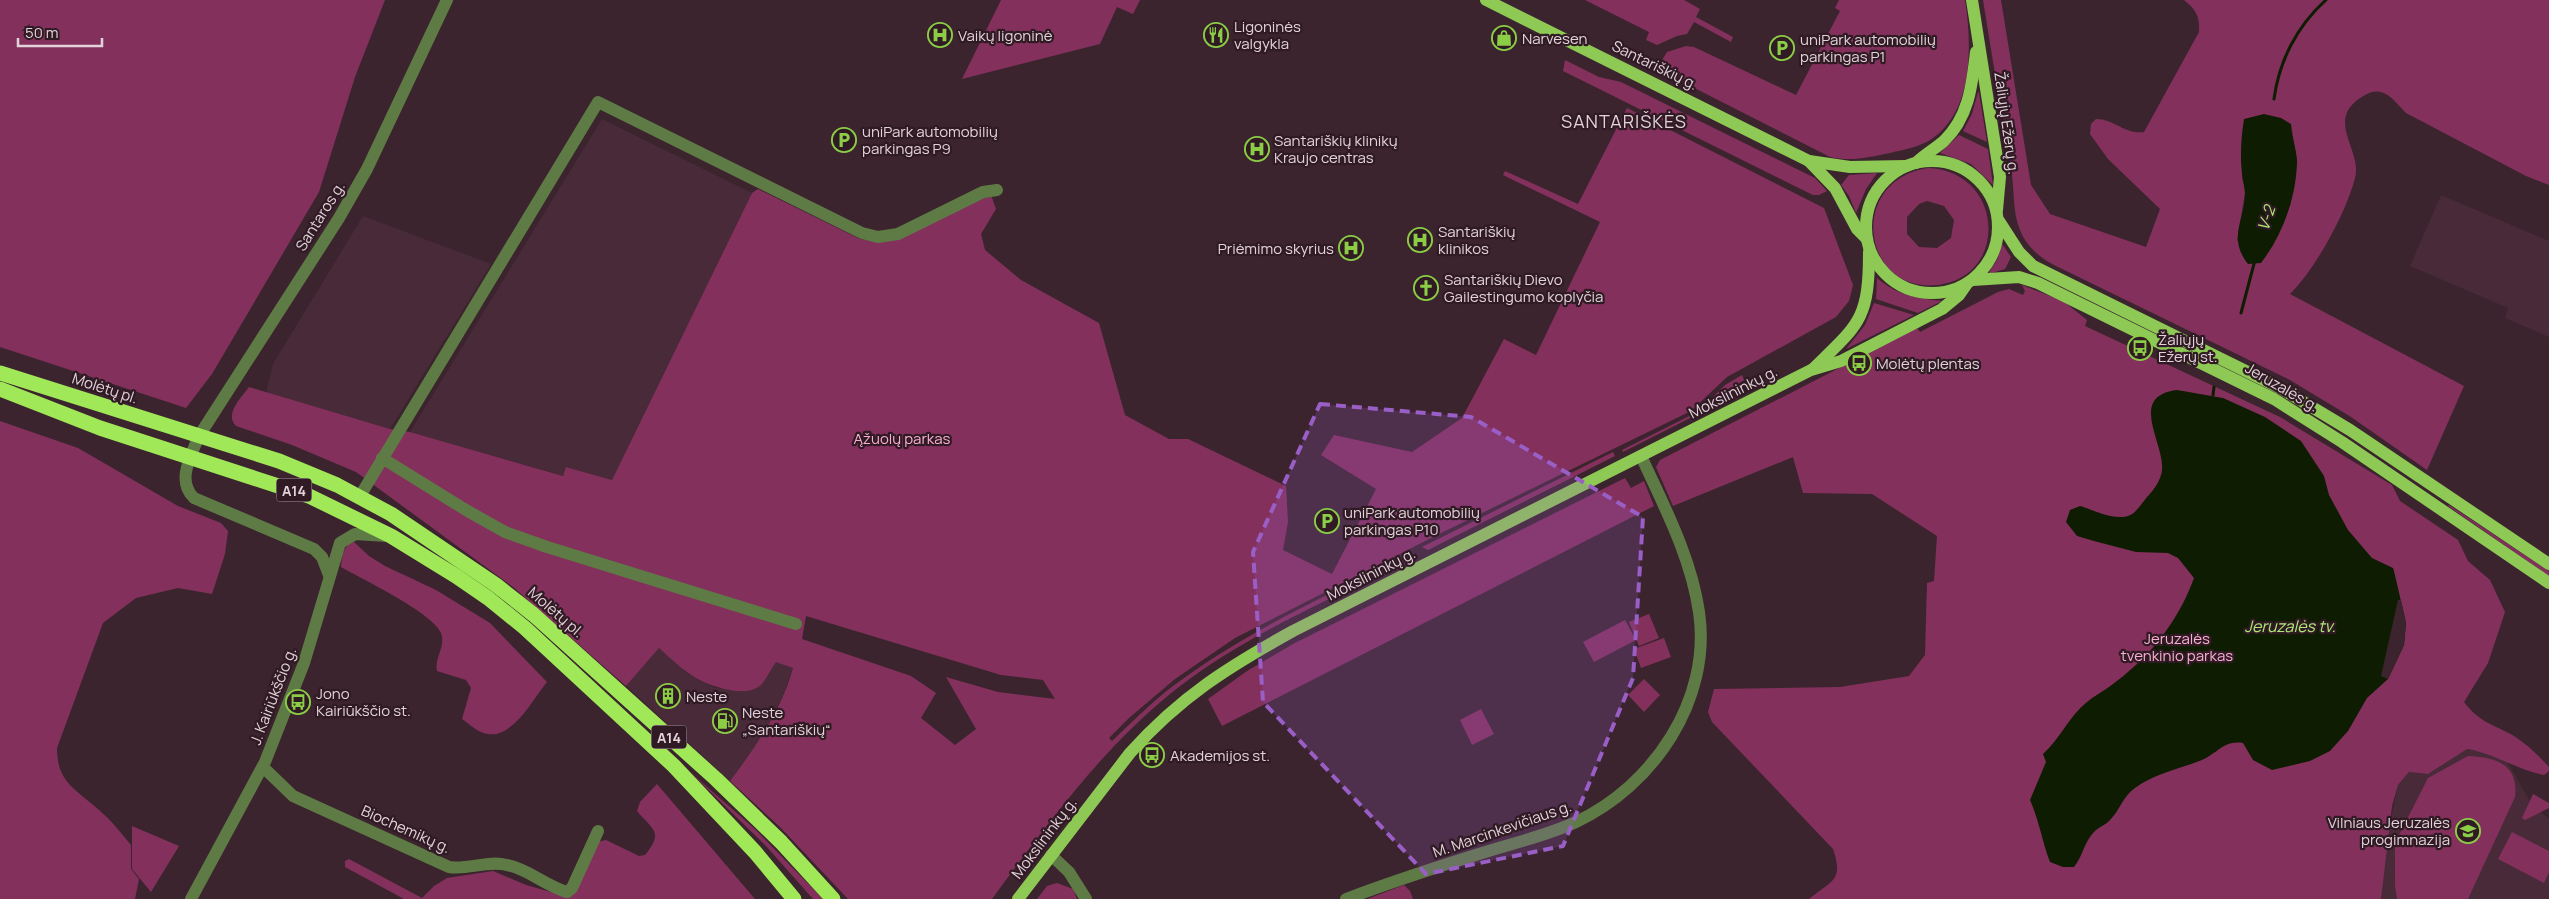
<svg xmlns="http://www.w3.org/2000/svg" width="2549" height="899" font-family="Manrope,sans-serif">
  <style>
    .built { fill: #482a38 }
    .green { fill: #83315c; fill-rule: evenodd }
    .water { fill: #0e1c02 }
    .pier { fill: #3b242e }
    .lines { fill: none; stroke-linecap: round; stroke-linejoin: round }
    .stream { stroke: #0e1c02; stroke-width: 3 }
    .minor { stroke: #5e7b45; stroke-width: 12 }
    .major { stroke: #8dc954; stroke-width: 12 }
    .highway { stroke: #a0e857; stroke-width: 15 }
    .marked { fill: #9a5ec7; fill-opacity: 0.2; stroke: #9a5ec7; stroke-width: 4; stroke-dasharray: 10 6; stroke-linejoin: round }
    .labels { text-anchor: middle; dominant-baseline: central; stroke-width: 4.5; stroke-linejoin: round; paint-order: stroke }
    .shield { fill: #301a24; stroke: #ad9ba3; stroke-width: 1 }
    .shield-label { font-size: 14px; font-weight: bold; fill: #e2d2d9 }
    .poi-label { font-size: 15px; fill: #e2d2d9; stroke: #301a24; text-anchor: start }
    .street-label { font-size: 15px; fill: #e2d2d9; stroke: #301a24 }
    .park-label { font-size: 15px; fill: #f9afd1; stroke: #301a24 }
    .water-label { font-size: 16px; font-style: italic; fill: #ade976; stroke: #301a24 }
    .quarter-label { font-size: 18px; letter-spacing: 1px; fill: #e2d2d9; stroke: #301a24 }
  </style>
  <rect width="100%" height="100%" fill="#3b242e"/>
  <g class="built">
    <polygon points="602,119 752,193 612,480 567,467 564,476 410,432"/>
    <polygon points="2441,195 2549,241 2549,337 2505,318 2508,308 2410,266"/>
    <polygon points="363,216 491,264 390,429 266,393 273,364"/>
    <polygon points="659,648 686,672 713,687 742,692 760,685 776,661 793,668 783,695 765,732 730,781 626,686"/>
    <polygon points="2466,749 2485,752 2507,761 2532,805 2549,819 2549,899 2381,899 2386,843 2398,785 2409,772 2428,774"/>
  </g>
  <g class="green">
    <polygon points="0,0 385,0 355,77 319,192 212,374 186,408 0,347"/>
    <polygon points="1001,0 1140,0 1133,14 1117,7 1100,44 962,79"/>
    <polygon points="1585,0 1684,0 1700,9 1696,17 1733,37 1731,42 1694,22 1687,34 1677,36 1657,45 1646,40 1649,32"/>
    <path d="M1839 0H1965C1972 45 1974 112 1930 140 1919 147 1902 150 1890 153 1869 157 1851 162 1830 157L1659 70V65L1667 52 1686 46 1694 47 1796 95 1840 11 1835 8Z"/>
    <path d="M1983 0H2001L2031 185 2050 214 2146 247 2160 209 2108 159 2090 134 2091 124 2096 119C2114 119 2126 135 2144 132L2199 32C2200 16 2196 10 2184 0H2549V185L2526 176 2406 113C2395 102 2384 84 2365 95 2322 119 2363 149 2355 178 2346 213 2316 268 2290 294L2464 386 2427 470 2351 417 2290 380 2054 265C2039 257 2026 246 2020 230 2012 211 2015 190 2011 170 2002 114 1992 57 1983 0ZM2291 124 2297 162 2290 206 2237 241 2245 193 2241 157Z"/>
    <polygon points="1565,60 1599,77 1621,82 1815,178 1827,191 1819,195 1813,195 1567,73 1563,71"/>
    <polygon points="1978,92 1979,93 1987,142 1963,131 1972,114"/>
    <path d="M1627 108 1824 208 1853 285 1849 301 1836 317 1727 377 1691 411 1435 536 1235 638 1175 679 1129 718 1109 738 1112 741C1135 719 1158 696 1184 678 1253 628 1332 593 1408 555L1404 562C1325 602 1239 638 1170 694 1099 752 1046 826 992 899H848L780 827 730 781C756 746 781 711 793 668L776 662C771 669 767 678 761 685 754 691 744 692 735 691 699 685 685 672 659 648L626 686 513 587 356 472 292 445 236 426C224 414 241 398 249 387L390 429 410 432 563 476 566 467 612 480 752 193 758 189 860 239 879 242 991 195 996 209 981 234 985 250 1021 280 1099 323 1125 415 1169 439H1188L1286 486 1288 522 1283 550 1332 574 1376 489 1321 455 1334 435 1412 452 1462 418 1504 339 1536 355 1600 222 1503 175 1505 171 1578 204ZM806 616 1001 675 1043 680 1055 699 998 692 946 677 976 729 955 745 921 718 936 693 911 676 802 639Z"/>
    <polygon points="1959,135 1988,149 1993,185 1971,164 1940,153"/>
    <path d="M1928 168C2004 171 2010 277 1937 285 1861 293 1847 180 1928 168ZM1927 201 1944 206 1954 220 1951 238 1937 248 1919 247 1907 234V217L1919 204Z"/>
    <polygon points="1877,173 1866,189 1856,213 1849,196 1841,185 1849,175"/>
    <polygon points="2002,244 2011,257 2005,269 1988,274 1997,260"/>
    <path d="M1877 278C1898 296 1917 298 1942 301L1918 313 1876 299Z"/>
    <path d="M2022 285 2063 301 2087 320 2085 326 2280 417 2392 485 2400 501 2458 540 2468 561 2490 580 2505 612 2488 663 2464 702C2480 723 2493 724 2514 736 2528 745 2538 755 2549 767V771L2544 775C2517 770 2494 753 2467 749L2428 774 2409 772 2398 785 2392 806 2381 899H1809C1832 880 1844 881 1833 849L1712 722 1708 712 1714 689 1840 687 1909 676 1925 655 1927 583 1934 581 1937 536 1872 494 1803 493 1793 457 1673 506 1656 467 1660 460 1917 328 1920 332 1998 292 2009 289 2023 295 2025 291Z"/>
    <polygon points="1874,303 1914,315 1846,349 1865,325"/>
    <polygon points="1742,375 1744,380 1704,406 1725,385"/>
    <polygon points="1736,390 1718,404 1623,452 1622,450 1709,406"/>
    <path d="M0 421 78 448 178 506 221 523 228 531 225 554 212 594 178 588 136 598 103 623 57 748C57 783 76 789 99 810 111 820 121 833 131 845V869L139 879 135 899H0Z"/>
    <polygon points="1613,452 1615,456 1428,550 1422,547"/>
    <polygon points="1625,478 1631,488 1644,481 1654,506 1222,726 1208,699 1247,671 1293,644"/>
    <polygon points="2449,505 2549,571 2549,576 2448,506"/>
    <path d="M354 542 369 556 385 566 436 590 490 623 547 682C532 700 510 745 481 732 474 729 468 723 462 719L471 688 466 680 437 671C434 658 446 647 441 633 433 613 362 579 341 567 342 557 343 545 354 542Z"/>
    <polygon points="1649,614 1659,638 1639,646 1629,622"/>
    <polygon points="1625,620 1636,640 1594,662 1583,642"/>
    <polygon points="1664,638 1671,657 1641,668 1634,649"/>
    <polygon points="1644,679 1660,695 1644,712 1628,695"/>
    <polygon points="1481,709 1494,734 1472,745 1460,720"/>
    <path d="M2468 756C2495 757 2519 764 2515 797L2468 899H2397L2395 886V843L2428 778Z"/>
    <polygon points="689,771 755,829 823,899 813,899 766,846"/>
    <path d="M657 784 755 899H404L345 867V861L349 859 422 898 434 886 447 878 493 871 526 885 565 896 597 842 606 840 639 856 645 855C664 832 653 830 637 811L640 802Z"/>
    <polygon points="2533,794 2549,803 2549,808 2525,820 2522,818"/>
    <polygon points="132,826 179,846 151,892 132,869"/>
    <polygon points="2512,832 2549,851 2549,872 2544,883 2498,859"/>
    <polygon points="1057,883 1073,889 1077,899 1037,899 1047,886"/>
    <polygon points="1404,885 1410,891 1413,899 1367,899"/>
  </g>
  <g class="water">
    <path d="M2264 114 2281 118 2291 124C2291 137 2297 149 2297 162 2296 198 2283 234 2261 263L2248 264C2227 237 2245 221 2245 193 2245 187 2242 180 2242 174 2240 155 2241 138 2244 119Z"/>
    <path d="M2177 390 2223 398 2265 417 2301 441 2324 476 2329 495 2348 530 2372 558 2393 568 2394 571 2406 623 2404 645 2388 679 2367 698 2348 731 2330 751 2310 761 2272 770 2253 760 2243 743C2224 740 2218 753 2202 760 2180 769 2155 773 2135 788 2123 796 2120 810 2110 820 2104 827 2097 826 2090 837 2083 847 2082 857 2074 867H2063L2050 862C2042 841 2039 820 2030 800L2046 762 2043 754C2060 739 2069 716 2087 702 2094 696 2102 692 2109 687 2149 658 2177 624 2194 578L2178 558 2168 553 2136 552 2094 541 2077 536 2066 522 2070 510 2080 506C2094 510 2118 523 2132 514 2137 511 2143 502 2147 497 2154 490 2161 480 2162 470 2165 444 2127 396 2177 390Z"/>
  </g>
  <polygon class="pier" points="2398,600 2401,600 2406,623 2404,645 2388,679 2381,676"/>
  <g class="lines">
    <g class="stream">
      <path d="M2274 99C2279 61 2297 26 2326 0"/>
      <polyline points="2241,313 2255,260"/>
      <polyline points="2213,395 2214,387"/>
    </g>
    <g class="minor">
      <polyline points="382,458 466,510 505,532 547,547 796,624"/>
      <polyline points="360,496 598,102 862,233 878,237 898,234 983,192 997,190"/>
      <path d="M329 575 322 557 314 549 194 498C176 481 191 456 199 436L339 218 367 169 447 0"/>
      <path d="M263 767 293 796 449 867C468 870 488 860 507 865 528 869 546 886 567 892L572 888 598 831"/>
      <polyline points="1051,855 1069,872 1086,899"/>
      <polyline points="191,899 265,762 304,663 340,543 355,534 387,536"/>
      <path d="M1346 899C1391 882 1437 867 1482 853 1513 843 1546 836 1576 822 1653 786 1712 700 1699 612 1691 557 1664 506 1641 456"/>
    </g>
    <g class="major">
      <polyline points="1486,0 1809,161 1850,167 1906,166"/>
      <polyline points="1972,0 2000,177 1997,210"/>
      <circle cx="1932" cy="227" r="66"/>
      <polyline points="1809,161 1835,188 1857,229 1867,239"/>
      <path d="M1916 163C1925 154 1935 149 1944 141 1969 117 1972 85 1976 52"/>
      <polyline points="1999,221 2019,252 2033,266 2280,388 2350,430 2549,564"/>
      <polyline points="1973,280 2019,277 2038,283 2274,399 2342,442 2549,583"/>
      <path d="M1813 369C1859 324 1869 320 1869 252"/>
      <path d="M1018 899 1130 753C1180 697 1228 667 1293 631L1811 370 1841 361 1942 309 1959 295 1966 285"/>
    </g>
    <g class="highway">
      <polyline points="0,373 279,461 337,485 391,514 496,585 534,615 716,779 781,842 833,899"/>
      <polyline points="0,389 100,428 309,496 391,536 456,576 488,598 525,628 674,766 755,852 794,899"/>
    </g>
  </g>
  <path class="marked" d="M1320 404 1471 417 1643 517 1633 678 1563 846 1426 874 1263 702 1253 552Z"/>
  <defs>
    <symbol id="hospital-ring" viewBox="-11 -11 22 22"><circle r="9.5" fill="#301a24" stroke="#8bce46" stroke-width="1.5"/><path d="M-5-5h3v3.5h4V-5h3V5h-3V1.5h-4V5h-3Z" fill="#8bce46"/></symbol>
    <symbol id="restaurant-ring" viewBox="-11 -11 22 22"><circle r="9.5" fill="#301a24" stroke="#8bce46" stroke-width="1.5"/><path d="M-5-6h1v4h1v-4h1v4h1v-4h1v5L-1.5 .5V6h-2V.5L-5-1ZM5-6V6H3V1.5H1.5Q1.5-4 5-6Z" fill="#8bce46"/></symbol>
    <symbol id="shop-ring" viewBox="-11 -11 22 22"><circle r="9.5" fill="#301a24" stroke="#8bce46" stroke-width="1.5"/><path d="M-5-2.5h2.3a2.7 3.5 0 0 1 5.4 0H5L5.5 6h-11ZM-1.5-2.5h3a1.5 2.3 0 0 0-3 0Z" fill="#8bce46"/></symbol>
    <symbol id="parking-ring" viewBox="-11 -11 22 22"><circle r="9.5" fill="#301a24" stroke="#8bce46" stroke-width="1.5"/><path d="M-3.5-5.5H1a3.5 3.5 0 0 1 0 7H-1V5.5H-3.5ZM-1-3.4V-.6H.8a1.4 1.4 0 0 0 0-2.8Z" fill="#8bce46"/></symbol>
    <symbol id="church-ring" viewBox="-11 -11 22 22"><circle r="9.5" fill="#301a24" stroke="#8bce46" stroke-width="1.5"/><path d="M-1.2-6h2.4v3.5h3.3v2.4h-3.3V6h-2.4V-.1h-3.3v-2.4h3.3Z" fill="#8bce46"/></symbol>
    <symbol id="bus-ring" viewBox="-11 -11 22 22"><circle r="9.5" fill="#301a24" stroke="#8bce46" stroke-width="1.5"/><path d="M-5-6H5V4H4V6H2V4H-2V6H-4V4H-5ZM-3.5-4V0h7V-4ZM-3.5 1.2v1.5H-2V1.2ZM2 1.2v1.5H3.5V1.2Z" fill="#8bce46"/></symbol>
    <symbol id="building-ring" viewBox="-11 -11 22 22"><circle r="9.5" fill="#301a24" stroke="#8bce46" stroke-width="1.5"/><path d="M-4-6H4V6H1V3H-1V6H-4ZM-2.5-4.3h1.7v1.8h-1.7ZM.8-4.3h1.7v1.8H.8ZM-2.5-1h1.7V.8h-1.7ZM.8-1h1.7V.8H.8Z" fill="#8bce46"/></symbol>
    <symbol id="fuel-ring" viewBox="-11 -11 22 22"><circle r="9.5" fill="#301a24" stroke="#8bce46" stroke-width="1.5"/><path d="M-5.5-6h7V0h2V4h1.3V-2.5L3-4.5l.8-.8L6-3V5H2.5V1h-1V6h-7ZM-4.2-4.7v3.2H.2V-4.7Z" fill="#8bce46"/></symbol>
    <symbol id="school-ring" viewBox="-11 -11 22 22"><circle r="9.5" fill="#301a24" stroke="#8bce46" stroke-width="1.5"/><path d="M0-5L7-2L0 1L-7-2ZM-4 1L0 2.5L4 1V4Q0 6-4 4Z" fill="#8bce46"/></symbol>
  </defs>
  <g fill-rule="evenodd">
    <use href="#hospital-ring" x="926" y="21" width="28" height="28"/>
    <use href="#restaurant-ring" x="1202" y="21" width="28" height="28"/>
    <use href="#shop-ring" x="1490" y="24" width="28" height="28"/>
    <use href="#parking-ring" x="1768" y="34" width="28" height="28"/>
    <use href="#parking-ring" x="830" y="126" width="28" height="28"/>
    <use href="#hospital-ring" x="1243" y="135" width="28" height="28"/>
    <use href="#hospital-ring" x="1406" y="226" width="28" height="28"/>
    <use href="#hospital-ring" x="1337" y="234" width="28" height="28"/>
    <use href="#church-ring" x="1412" y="274" width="28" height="28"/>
    <use href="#bus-ring" x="2126" y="334" width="28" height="28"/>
    <use href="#bus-ring" x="1845" y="349" width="28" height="28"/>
    <use href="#parking-ring" x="1313" y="507" width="28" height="28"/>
    <use href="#building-ring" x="654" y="682" width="28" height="28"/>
    <use href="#bus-ring" x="284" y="688" width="28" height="28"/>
    <use href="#fuel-ring" x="711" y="707" width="28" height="28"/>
    <use href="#bus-ring" x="1138" y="741" width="28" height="28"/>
    <use href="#school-ring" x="2454" y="817" width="28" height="28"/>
  </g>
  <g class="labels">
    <g class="shield">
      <rect x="276.5" y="478.5" width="35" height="23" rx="4"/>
      <rect x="651.5" y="725.5" width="35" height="23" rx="4"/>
    </g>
    <g class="shield-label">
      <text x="294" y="490">A14</text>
      <text x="669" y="737">A14</text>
    </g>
    <g class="poi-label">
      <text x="1234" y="26">Ligoninės<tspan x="1234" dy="17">valgykla</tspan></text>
      <text x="958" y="35">Vaikų ligoninė</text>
      <text x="1522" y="38">Narvesen</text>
      <text x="1800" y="39">uniPark automobilių<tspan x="1800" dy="17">parkingas P1</tspan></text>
      <text x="862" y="131">uniPark automobilių<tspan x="862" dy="17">parkingas P9</tspan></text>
      <text x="1274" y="140">Santariškių klinikų<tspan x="1274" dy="17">Kraujo centras</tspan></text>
      <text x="1438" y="231">Santariškių<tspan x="1438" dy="17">klinikos</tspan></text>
      <text x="1334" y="248" text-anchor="end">Priėmimo skyrius</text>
      <text x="1444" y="279">Santariškių Dievo<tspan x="1444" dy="17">Gailestingumo koplyčia</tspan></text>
      <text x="2158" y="339">Žaliųjų<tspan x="2158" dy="17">Ežerų st.</tspan></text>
      <text x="1876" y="363">Molėtų plentas</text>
      <text x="1344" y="512">uniPark automobilių<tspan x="1344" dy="17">parkingas P10</tspan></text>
      <text x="316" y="693">Jono<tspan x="316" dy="17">Kairiūkščio st.</tspan></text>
      <text x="686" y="696">Neste</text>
      <text x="742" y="712">Neste<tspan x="742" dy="17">„Santariškių“</tspan></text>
      <text x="1170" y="755">Akademijos st.</text>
      <text x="2450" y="822" text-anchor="end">Vilniaus Jeruzalės<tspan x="2450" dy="17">progimnazija</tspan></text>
    </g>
    <g class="street-label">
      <text transform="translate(1655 65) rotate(26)">Santariškių g.</text>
      <text transform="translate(2007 123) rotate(82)">Žaliųjų Ežerų g.</text>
      <text transform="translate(320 216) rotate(-58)">Santaros g.</text>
      <text transform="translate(2282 387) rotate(30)">Jeruzalės g.</text>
      <text transform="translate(105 388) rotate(18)">Molėtų pl.</text>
      <text transform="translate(1733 392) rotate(-27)">Mokslininkų g.</text>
      <text transform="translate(1371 574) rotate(-27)">Mokslininkų g.</text>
      <text transform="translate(556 612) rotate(41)">Molėtų pl.</text>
      <text transform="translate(273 696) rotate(-69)">J. Kairiūkščio g.</text>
      <text transform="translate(406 829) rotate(24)">Biochemikų g.</text>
      <text transform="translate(1502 829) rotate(-19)">M. Marcinkevičiaus g.</text>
      <text transform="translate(1044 838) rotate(-53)">Mokslininkų g.</text>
    </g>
    <g class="park-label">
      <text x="902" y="438">Ąžuolų parkas</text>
      <text x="2177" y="638">Jeruzalės<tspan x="2177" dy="17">tvenkinio parkas</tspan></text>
    </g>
    <g class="water-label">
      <text transform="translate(2266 218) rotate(-72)">V-2</text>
      <text x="2290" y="626">Jeruzalės tv.</text>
    </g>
    <g class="quarter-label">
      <text x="1624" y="121">SANTARIŠKĖS</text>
    </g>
  </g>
  <path d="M18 38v8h84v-8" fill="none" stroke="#e2d2d9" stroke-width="2.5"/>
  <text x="25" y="38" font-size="15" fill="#e2d2d9" stroke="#301a24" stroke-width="4" paint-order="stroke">50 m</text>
</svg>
